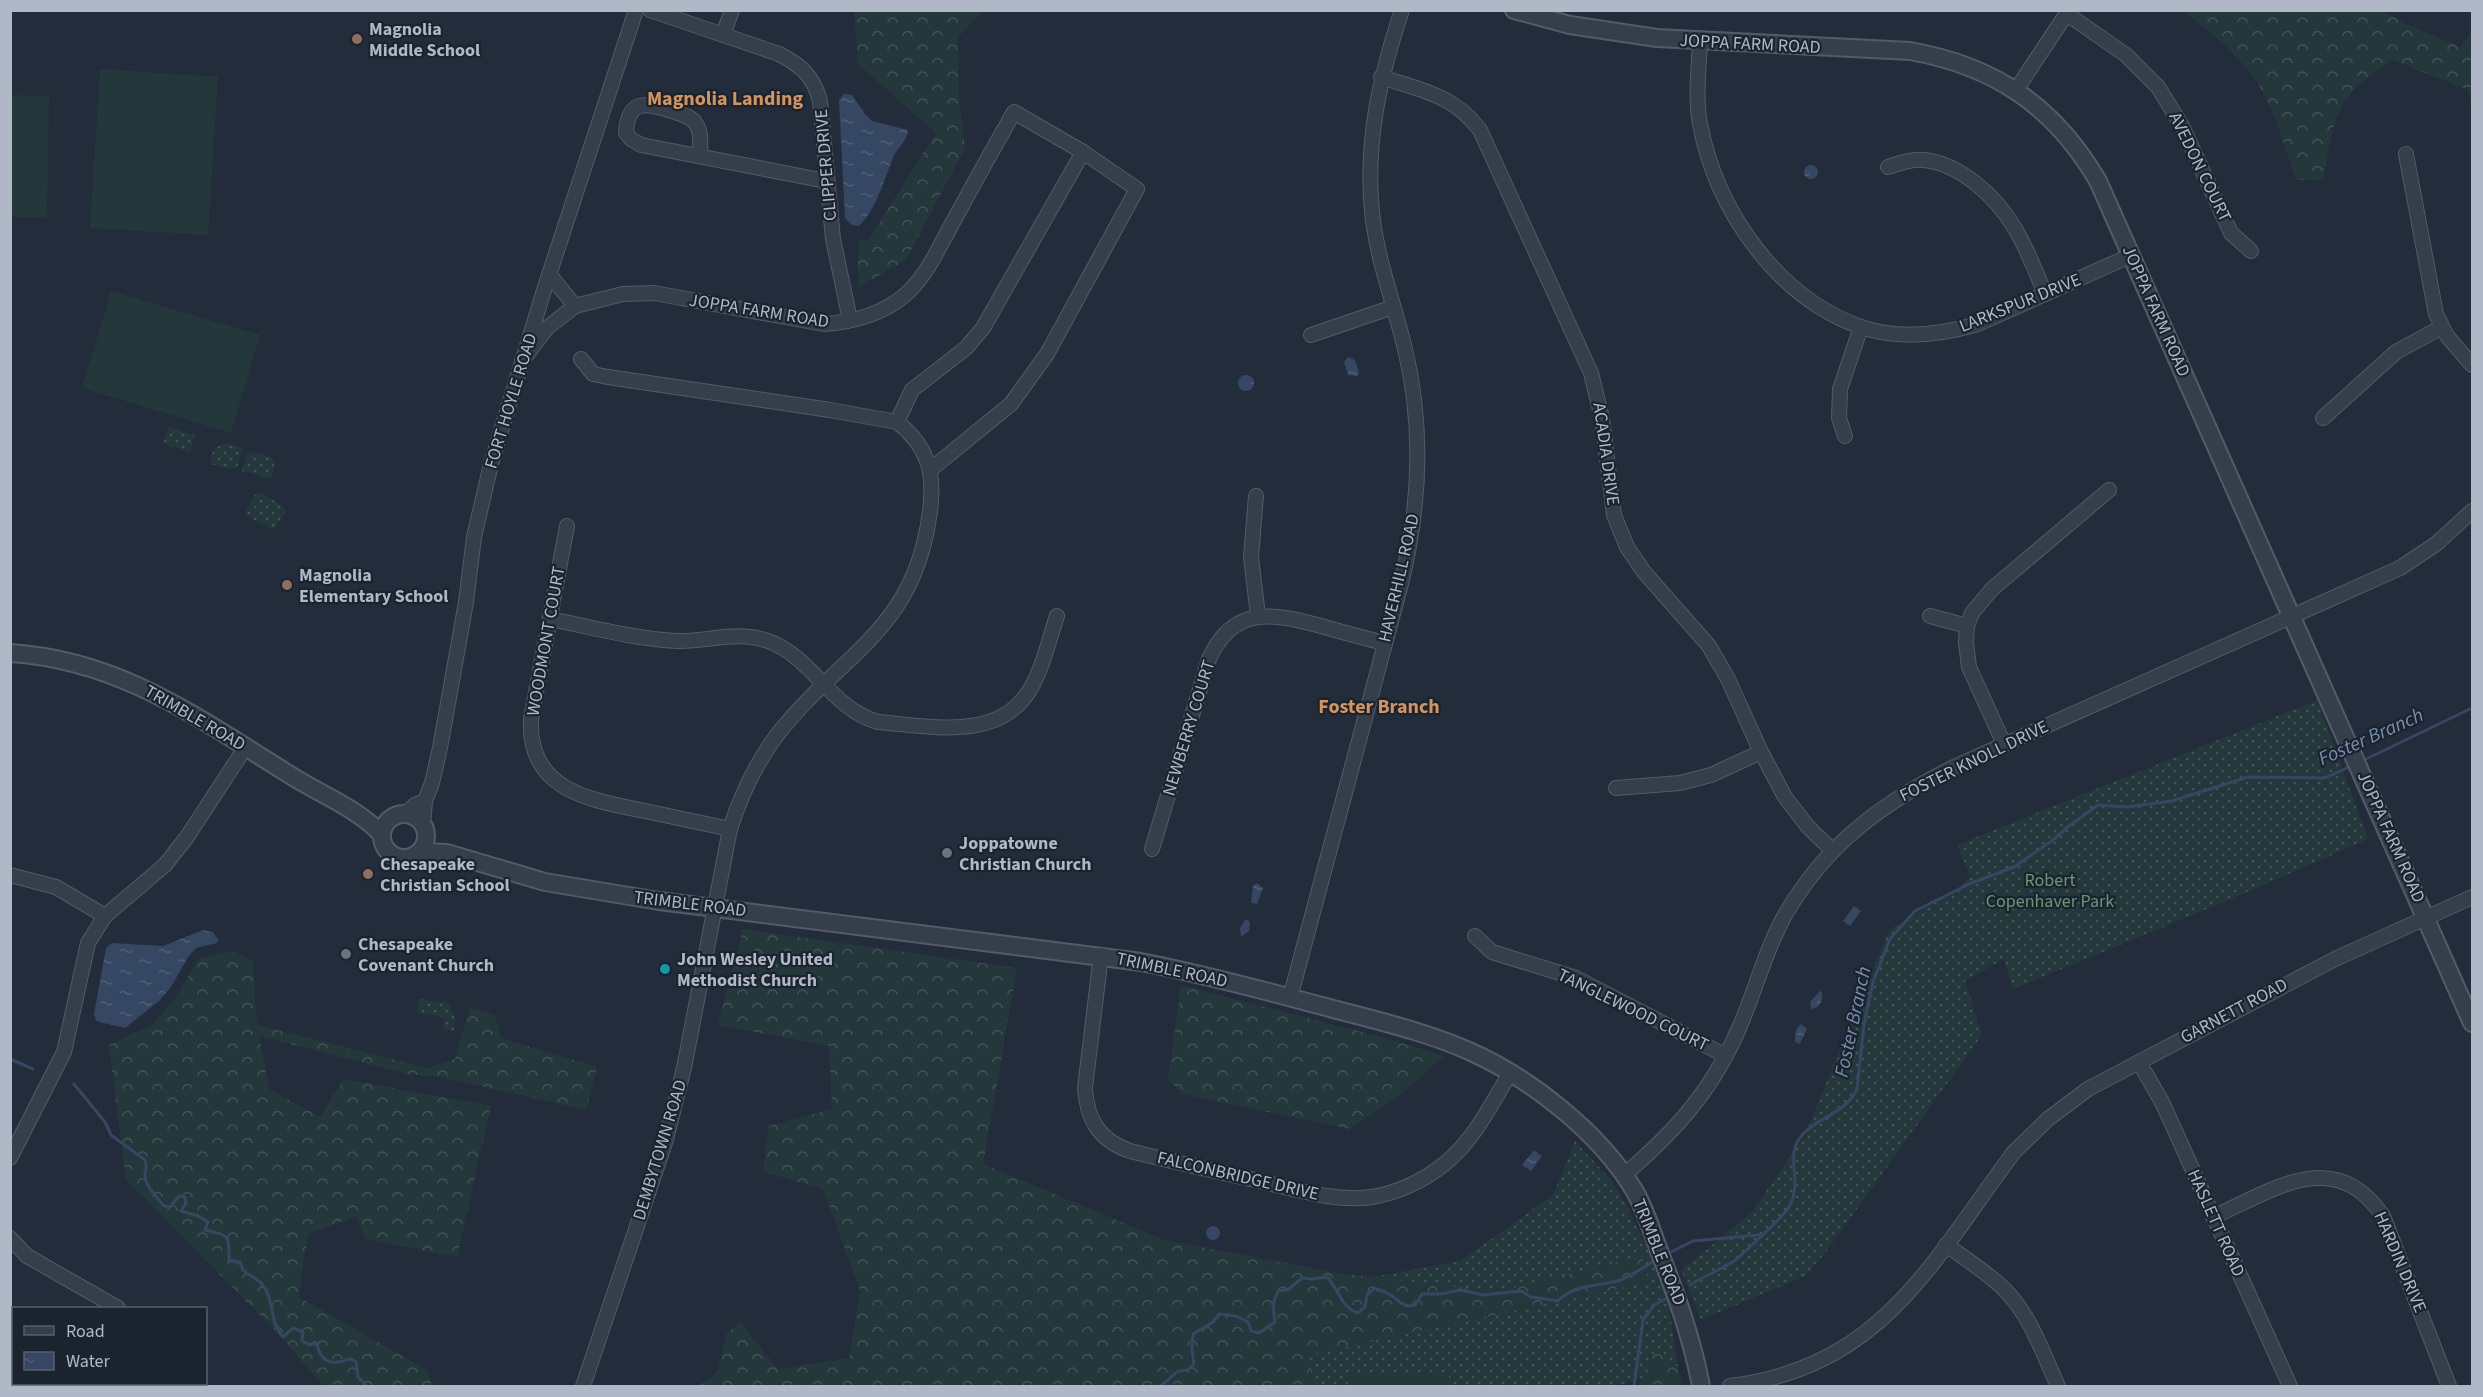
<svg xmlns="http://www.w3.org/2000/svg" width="2483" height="1397" font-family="'Source Sans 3',sans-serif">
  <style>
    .grass { fill: url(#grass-dots) }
    .forest { fill: url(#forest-crowns) }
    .garden { fill: #24383b }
    .water { fill: url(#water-ripples) }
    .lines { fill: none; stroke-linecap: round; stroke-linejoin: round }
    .stream { stroke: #354762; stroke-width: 3 }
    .minor-casing { stroke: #535b68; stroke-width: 16 }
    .tertiary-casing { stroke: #535b68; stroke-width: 20 }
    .minor { stroke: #353e4b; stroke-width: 14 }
    .tertiary { stroke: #353e4b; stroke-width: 16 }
    .education-dot { fill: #8d6e63; stroke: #1b232f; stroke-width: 2 }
    .worship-dot { fill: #6b7280; stroke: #1b232f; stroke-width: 2 }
    .culture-dot { fill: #0f9aa8; stroke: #1b232f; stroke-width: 2 }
    .labels { text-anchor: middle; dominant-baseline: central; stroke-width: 4.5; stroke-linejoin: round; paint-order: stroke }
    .poi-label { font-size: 18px; font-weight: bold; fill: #b0b8c7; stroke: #1b232f; text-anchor: start }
    .street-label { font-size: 18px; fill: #b0b8c7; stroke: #1b232f }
    .park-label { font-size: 18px; fill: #679874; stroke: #1b232f }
    .neighbourhood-label { font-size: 20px; font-weight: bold; fill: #d4945e; stroke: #1b232f }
    .water-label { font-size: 20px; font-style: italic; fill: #788eaf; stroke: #1b232f }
  </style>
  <defs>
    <pattern id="grass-dots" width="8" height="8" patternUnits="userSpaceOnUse" patternTransform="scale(1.5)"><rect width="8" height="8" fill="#24383b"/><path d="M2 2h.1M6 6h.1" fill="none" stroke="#415356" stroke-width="1.8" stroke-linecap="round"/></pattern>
    <pattern id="forest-crowns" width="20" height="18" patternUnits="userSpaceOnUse" patternTransform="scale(1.5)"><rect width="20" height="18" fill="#24383b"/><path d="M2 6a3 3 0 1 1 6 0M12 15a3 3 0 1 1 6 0" fill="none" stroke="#415356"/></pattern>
    <pattern id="water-ripples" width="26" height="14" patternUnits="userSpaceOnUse" patternTransform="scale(1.5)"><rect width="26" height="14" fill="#354762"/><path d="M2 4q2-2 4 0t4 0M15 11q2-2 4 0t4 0" fill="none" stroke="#505f77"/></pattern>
  </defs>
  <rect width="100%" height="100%" fill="#222c3a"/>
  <g class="grass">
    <polygon points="168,427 195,435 190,452 163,444"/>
    <polygon points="224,443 243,448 238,466 232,469 210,464 213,450"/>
    <polygon points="252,452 271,457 275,463 271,479 242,471 246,456"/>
    <polygon points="261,493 283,506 285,512 274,530 249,517 245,513 255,495"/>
    <polygon points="2317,700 2368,839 2231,899 2013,989 2004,959 1965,981 1982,1035 1826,1252 1805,1276 1701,1320 1681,1270 1752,1212 1804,1137 1889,930 1960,887 1970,877 1957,845"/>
    <polygon points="419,999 449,1003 455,1017 454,1031 443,1030 444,1017 417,1013"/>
    <polygon points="1575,1141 1612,1181 1627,1206 1651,1256 1669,1307 1678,1368 1616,1386 1304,1386 1292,1287 1372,1277 1460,1261 1553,1195"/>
  </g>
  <g class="forest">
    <polygon points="854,11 983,11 958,37 959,96 965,148 906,260 858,287 858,241 869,239 936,133 858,64"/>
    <path d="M2184 11H2384L2408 25 2460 47 2472 31V107L2468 90 2393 60C2375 72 2355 85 2344 103 2330 125 2328 155 2323 180H2296C2284 146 2275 108 2254 78 2236 52 2208 31 2184 11Z"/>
    <polygon points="743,929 1017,968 983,1164 1164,1240 1340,1273 1496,1292 1642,1256 1649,1282 1308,1355 1314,1386 698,1386 717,1373 727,1333 740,1322 778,1369 849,1358 860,1291 823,1189 763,1172 769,1126 832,1109 829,1046 718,1025"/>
    <polygon points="234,951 253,962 257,1025 428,1068 455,1059 470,1007 495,1015 501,1038 597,1067 586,1110 445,1078 408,1074 259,1036 269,1089 320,1117 344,1079 491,1106 457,1257 365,1239 357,1216 308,1234 299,1297 427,1370 432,1386 324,1386 269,1324 126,1180 109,1045 152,1025 176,997 198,959"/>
    <polygon points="1181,985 1389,1039 1444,1056 1395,1099 1349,1129 1183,1094 1168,1080"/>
    <polygon points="1656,1349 1678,1368 1682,1386 1638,1386"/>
  </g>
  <g class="garden">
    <polygon points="100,69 218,77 208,235 90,228"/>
    <polygon points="11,95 49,96 47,218 11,217"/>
    <polygon points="111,291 260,335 231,433 82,388"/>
    <polygon points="1449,1373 1449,1386 1348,1386 1348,1375"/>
  </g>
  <g class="water">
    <path d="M844 94 852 95 865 114 872 121 908 130C907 142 897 147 893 158 884 180 876 210 859 226L852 225 845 218 839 100Z"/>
    <circle cx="1811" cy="172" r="7"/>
    <polygon points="1348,357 1355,360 1359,373 1357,376 1348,375 1344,362"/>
    <circle cx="1246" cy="383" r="8"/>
    <polygon points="1257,883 1263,888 1257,904 1251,903 1253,886"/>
    <polygon points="1854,906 1861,911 1850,926 1843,921"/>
    <polygon points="1246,919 1250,922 1249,931 1241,937 1240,928"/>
    <polygon points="203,930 213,932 218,940 217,943 196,948 188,957 171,987 160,1000 125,1028 96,1021 94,1014 106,948 112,943 163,946"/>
    <path d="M1820 991 1822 992C1823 1000 1821 1008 1811 1009L1810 1002Z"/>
    <path d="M1801 1024 1807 1029 1800 1044 1795 1042C1795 1036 1795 1028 1801 1024Z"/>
    <polygon points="1534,1150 1542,1156 1531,1171 1522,1165"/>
    <circle cx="1213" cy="1233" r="7"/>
  </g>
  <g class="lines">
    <g class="stream">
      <polyline points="2362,761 2472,708"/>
      <polyline points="10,1059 33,1069"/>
      <path d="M74 1084 105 1122 111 1135 145 1160C148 1167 145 1168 145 1175 145 1186 157 1197 164 1206L170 1207 179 1196 185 1197 186 1203 181 1211 198 1216 208 1222 205 1230C230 1236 229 1234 229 1261L240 1262 243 1270C248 1275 258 1279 262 1284 275 1300 269 1322 283 1337L293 1328 303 1332 302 1341 310 1345 315 1342C318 1346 319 1353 322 1356 330 1367 341 1361 351 1359L356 1362 358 1377 367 1386"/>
      <polyline points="1667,1254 1693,1241 1759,1235"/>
      <path d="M1690 1285C1704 1276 1720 1270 1734 1261 1740 1257 1783 1216 1787 1210 1790 1206 1793 1198 1794 1193 1798 1177 1788 1154 1799 1139 1814 1117 1844 1116 1857 1089L1864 1024 1873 982 1890 939 1915 911 1969 884 2014 867 2053 840 2069 826 2098 805 2127 807 2172 801 2248 777 2325 778 2351 766"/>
      <path d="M1161 1386 1178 1371 1188 1370 1194 1364 1192 1350 1193 1334 1213 1322 1219 1314 1236 1316 1248 1322 1251 1331 1259 1333 1275 1322 1273 1304 1278 1291 1289 1289 1302 1278 1312 1279 1327 1277C1338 1288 1341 1308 1358 1313L1365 1307 1367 1295 1375 1288C1379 1290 1385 1292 1389 1294 1400 1300 1401 1308 1415 1305L1422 1294H1441L1461 1290 1483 1295 1521 1291 1531 1297 1558 1301C1576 1282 1600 1288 1623 1279 1634 1274 1645 1267 1655 1260"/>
      <polyline points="1634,1386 1643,1320 1654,1305 1669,1297"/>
    </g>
    <defs>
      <g id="minor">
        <path d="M650 10 779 54C801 65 814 77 820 101L833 239 850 320"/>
        <polyline points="2067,14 2126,55 2158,87 2182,126 2231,233 2251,251"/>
        <polyline points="723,35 732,10"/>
        <path d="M1700 41C1699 68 1695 97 1700 124 1716 209 1776 297 1861 327 1899 340 1940 335 1978 324L2132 255"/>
        <path d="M1381 77C1421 90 1454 95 1480 130L1591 373 1602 418 1614 515 1627 547 1644 572 1709 646 1728 679 1761 752 1785 797 1808 827 1832 850"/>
        <polyline points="2016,90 2069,10"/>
        <polyline points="2406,154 2436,314 2447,336 2472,365"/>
        <path d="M700 156C700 147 702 132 696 124 691 116 681 114 672 111 646 103 628 98 626 133L631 139 641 145 826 181"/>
        <path d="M1888 167C1900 163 1911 159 1924 160 1961 164 1996 197 2014 227 2027 248 2036 272 2045 294"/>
        <polyline points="549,274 575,306"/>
        <polyline points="1311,335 1393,307"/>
        <polyline points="581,359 593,374 608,377 830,410 897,422 912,390 966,348 983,328 1083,152"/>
        <path d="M522 361 547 328 575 306 623 294 654 293 824 324C852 322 883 314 905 295 927 276 939 247 953 222 973 185 993 149 1014 112L1083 152 1137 189 1047 354 1011 404 930 470"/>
        <polyline points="2323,418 2396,352 2442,327"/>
        <polyline points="1845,436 1839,418 1840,389 1861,327"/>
        <polyline points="1256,496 1251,557 1258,616"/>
        <path d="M567 526 531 719C527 791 591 800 645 811 673 817 702 823 730 829"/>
        <polyline points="1930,616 1967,626"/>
        <path d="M550 619C591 627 635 639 677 641 708 642 736 630 768 641 813 657 831 709 878 722 930 726 1002 743 1032 686 1044 665 1049 639 1057 616"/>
        <polyline points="2004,744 1969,667 1966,642 1967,626 1972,613 1992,589 2109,490"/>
        <polyline points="1616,788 1680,783 1711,775 1761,752"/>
        <polyline points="405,814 415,805 425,801"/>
        <polyline points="423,825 425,801 432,783 440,748 466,602 474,537 491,464 545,287 636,10"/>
        <path d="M1152 849 1209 659C1233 605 1274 613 1321 626 1342 632 1363 638 1385 643"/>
        <polyline points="10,875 56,887 105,916"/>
        <polyline points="1475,936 1492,952 1576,978 1726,1056"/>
        <path d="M1101 955 1085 1088C1087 1120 1099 1140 1130 1151 1174 1162 1219 1172 1264 1182 1299 1190 1336 1202 1372 1197 1397 1193 1423 1181 1443 1165 1473 1142 1491 1105 1510 1073"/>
        <path d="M1290 998 1401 584C1420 507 1424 428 1405 349 1394 303 1377 260 1372 212 1365 142 1380 76 1402 10"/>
        <polyline points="2139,1062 2163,1104 2290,1386"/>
        <polyline points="2013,1153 2048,1119 2088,1089 2335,959 2472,897"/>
        <polyline points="10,1158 64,1052 88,943 105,916 165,865 187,837 245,748"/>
        <path d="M1624 1175C1677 1130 1716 1086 1742 1021 1757 985 1766 949 1785 915 1826 844 1882 803 1954 767L2400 568 2436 544 2472 511"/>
        <path d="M2213 1217C2273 1190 2335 1145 2383 1216L2449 1386"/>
        <polyline points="10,1238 27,1256 118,1308"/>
        <path d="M1946 1245C1966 1259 1988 1273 2005 1290 2031 1316 2043 1354 2058 1386"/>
        <polyline points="179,1384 181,1386"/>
        <path d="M583 1386 665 1143 684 1068 730 829C741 795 756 763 777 735 843 651 915 631 930 511 935 473 928 446 897 422"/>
        <path d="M1730 1386C1882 1367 1931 1263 2014 1152"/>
      </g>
      <g id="tertiary">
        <path d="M1514 10 1570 25 1657 38 1910 51C1995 66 2054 106 2098 181L2472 1023"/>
        <path d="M10 653C123 660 202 721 295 778 324 796 360 810 382 835"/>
        <circle cx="404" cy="836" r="22"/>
        <path d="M413 856 427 852 447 853 545 882 659 901 1141 962C1204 974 1265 991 1326 1007 1374 1020 1424 1031 1469 1051 1530 1078 1599 1132 1634 1190 1645 1208 1651 1229 1658 1248 1676 1294 1692 1338 1701 1386"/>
      </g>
    </defs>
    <use href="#minor" class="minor-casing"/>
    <use href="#tertiary" class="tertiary-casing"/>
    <use href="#minor" class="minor"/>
    <use href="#tertiary" class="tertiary"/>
  </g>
  <g class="education-dot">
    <circle cx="357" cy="39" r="6"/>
    <circle cx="287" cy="585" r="6"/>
    <circle cx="368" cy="874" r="6"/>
  </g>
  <g class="worship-dot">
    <circle cx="947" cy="853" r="6"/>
    <circle cx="346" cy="954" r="6"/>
  </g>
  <circle class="culture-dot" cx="665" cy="969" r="6"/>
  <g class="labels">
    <g class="poi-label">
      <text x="369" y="29">Magnolia<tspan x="369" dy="21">Middle School</tspan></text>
      <text x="299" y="575">Magnolia<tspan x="299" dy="21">Elementary School</tspan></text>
      <text x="959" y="843">Joppatowne<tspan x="959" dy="21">Christian Church</tspan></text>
      <text x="380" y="864">Chesapeake<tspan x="380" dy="21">Christian School</tspan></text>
      <text x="358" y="944">Chesapeake<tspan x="358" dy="21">Covenant Church</tspan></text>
      <text x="677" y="959">John Wesley United<tspan x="677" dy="21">Methodist Church</tspan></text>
    </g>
    <g class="street-label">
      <text transform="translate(1750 44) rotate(3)">JOPPA FARM ROAD</text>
      <text transform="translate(826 165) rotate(-95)">CLIPPER DRIVE</text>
      <text transform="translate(2200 167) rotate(64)">AVEDON COURT</text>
      <text transform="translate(2020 303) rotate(-22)">LARKSPUR DRIVE</text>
      <text transform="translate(759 311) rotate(9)">JOPPA FARM ROAD</text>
      <text transform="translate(2156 311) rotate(66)">JOPPA FARM ROAD</text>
      <text transform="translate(511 401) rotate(-73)">FORT HOYLE ROAD</text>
      <text transform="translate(1606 454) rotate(82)">ACADIA DRIVE</text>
      <text transform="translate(1399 578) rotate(-77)">HAVERHILL ROAD</text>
      <text transform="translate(546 641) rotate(-80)">WOODMONT COURT</text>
      <text transform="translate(195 718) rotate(30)">TRIMBLE ROAD</text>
      <text transform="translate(1189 728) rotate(-73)">NEWBERRY COURT</text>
      <text transform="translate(1974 761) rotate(-26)">FOSTER KNOLL DRIVE</text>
      <text transform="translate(2391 837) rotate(66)">JOPPA FARM ROAD</text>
      <text transform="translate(690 904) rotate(7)">TRIMBLE ROAD</text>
      <text transform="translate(1172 970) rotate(12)">TRIMBLE ROAD</text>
      <text transform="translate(1633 1010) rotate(26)">TANGLEWOOD COURT</text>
      <text transform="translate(2234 1011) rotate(-28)">GARNETT ROAD</text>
      <text transform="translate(660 1150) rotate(-73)">DEMBYTOWN ROAD</text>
      <text transform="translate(1238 1176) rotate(13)">FALCONBRIDGE DRIVE</text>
      <text transform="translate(2216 1223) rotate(66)">HASLETT ROAD</text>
      <text transform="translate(1659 1252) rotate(68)">TRIMBLE ROAD</text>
      <text transform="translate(2400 1262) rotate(67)">HARDIN DRIVE</text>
    </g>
    <g class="park-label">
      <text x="2050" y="880">Robert<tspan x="2050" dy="21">Copenhaver Park</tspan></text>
    </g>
    <g class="neighbourhood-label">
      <text x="725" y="99">Magnolia Landing</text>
      <text x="1379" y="707">Foster Branch</text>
    </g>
    <g class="water-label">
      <text transform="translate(2371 737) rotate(-24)">Foster Branch</text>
      <text transform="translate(1853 1022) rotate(-78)">Foster Branch</text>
    </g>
  </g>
  <rect width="2483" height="1397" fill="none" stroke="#b0b8c7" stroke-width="24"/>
  <rect x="12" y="1307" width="195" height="78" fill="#1b232f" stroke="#575f6c" stroke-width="1.5"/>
  <rect x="24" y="1326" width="30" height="9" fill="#353e4b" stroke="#575f6c" stroke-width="1.5"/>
  <text x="66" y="1337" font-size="18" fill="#b0b8c7">Road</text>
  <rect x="24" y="1352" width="30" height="18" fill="url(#water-ripples)" stroke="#575f6c" stroke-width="1.5"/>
  <text x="66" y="1367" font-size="18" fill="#b0b8c7">Water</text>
</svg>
